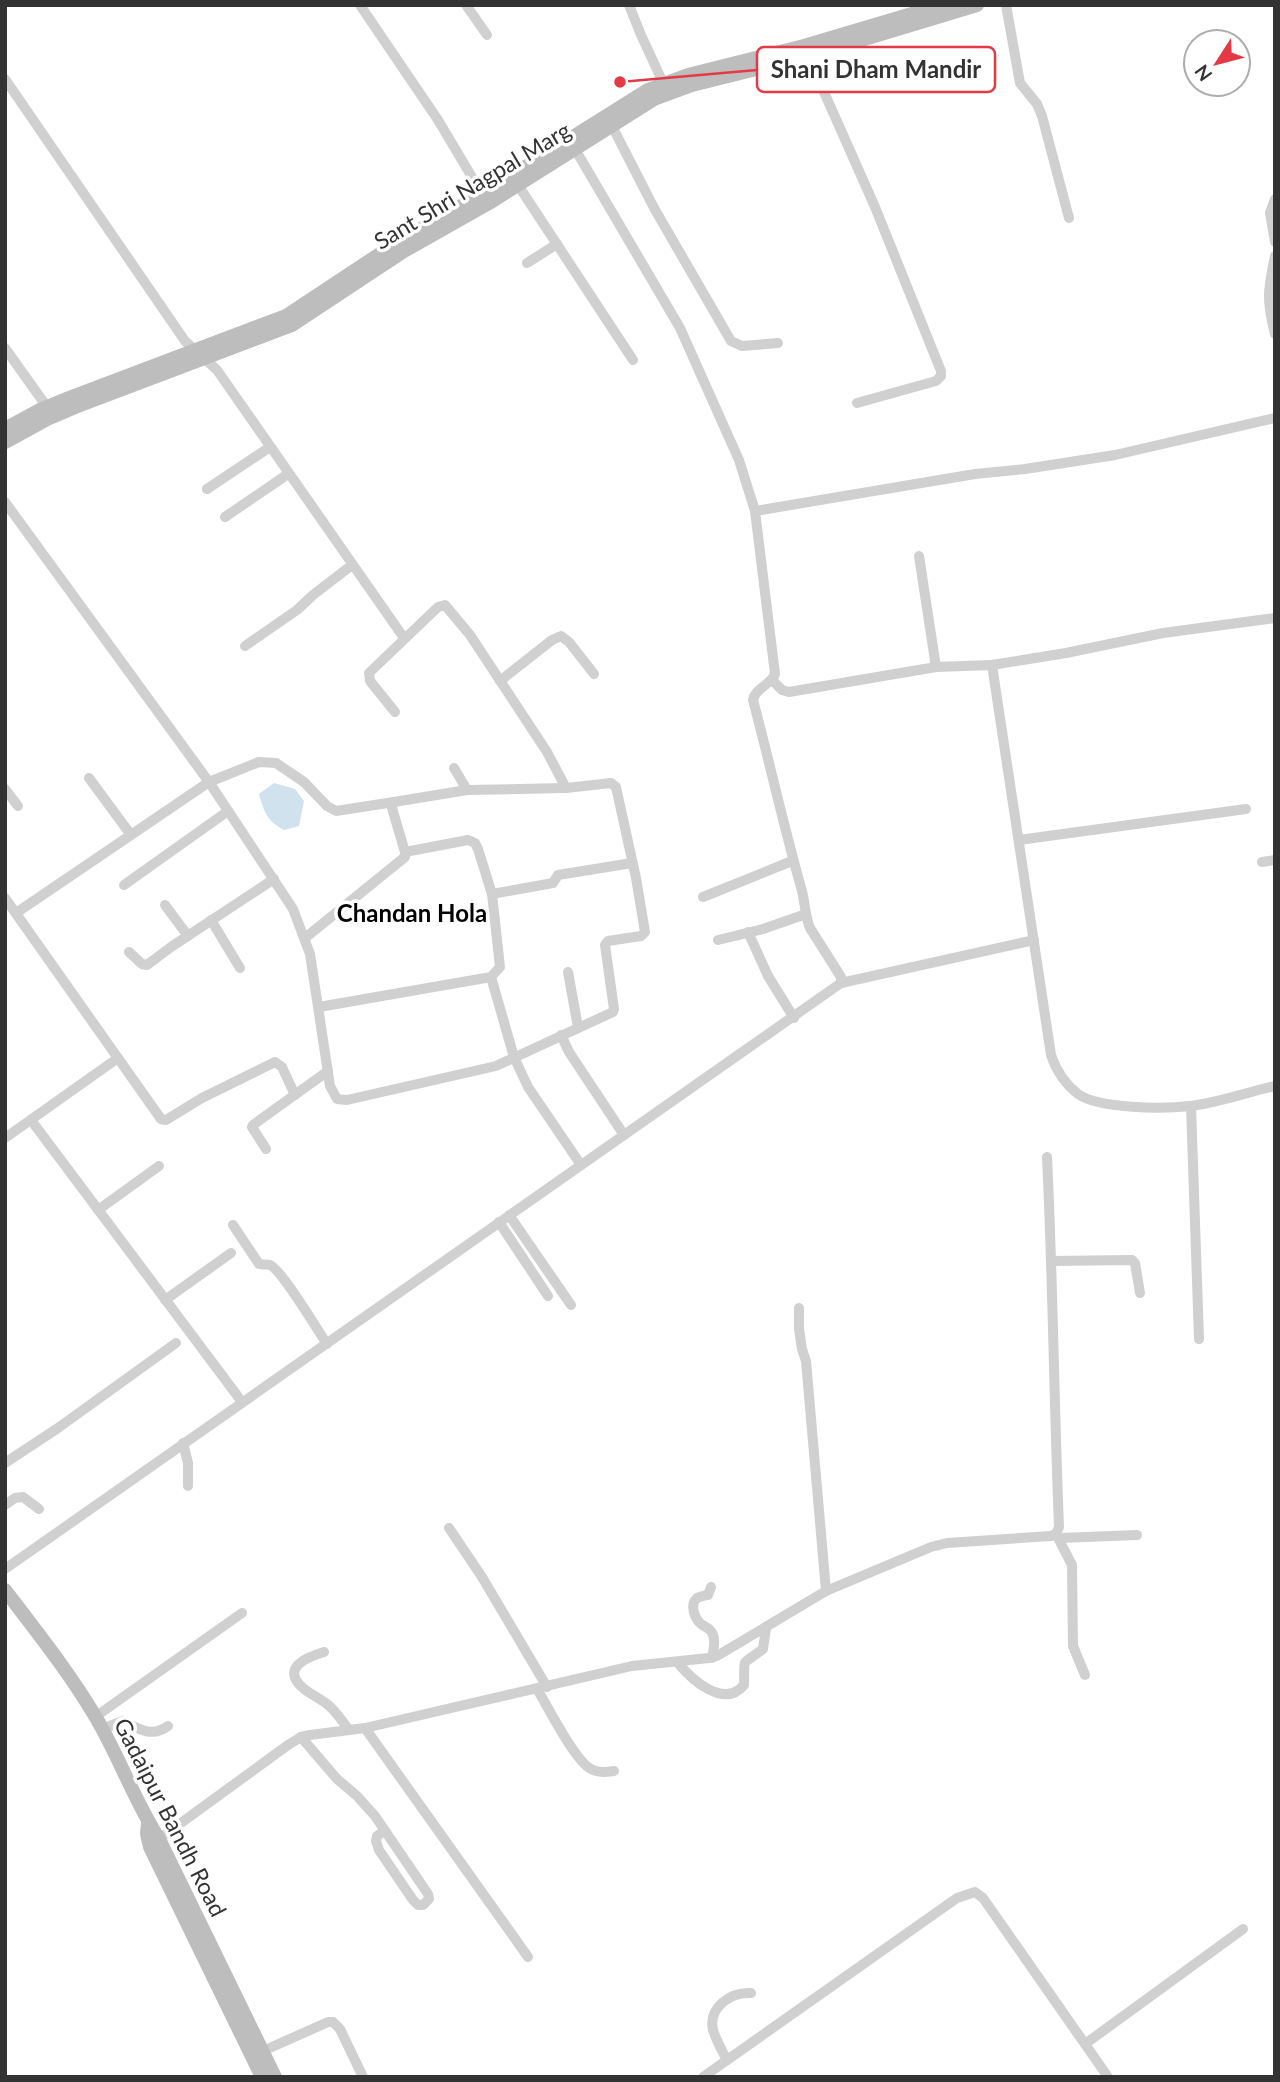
<svg xmlns="http://www.w3.org/2000/svg" width="1280" height="2082" font-family="Lato,sans-serif">
  <style>
    .water { fill: #cfe2ee }
    .lines { fill: none; stroke-linecap: round; stroke-linejoin: round }
    .street { stroke: #d0d0d0; stroke-width: 10 }
    .secondary { stroke: #bdbdbd; stroke-width: 14 }
    .labels { text-anchor: middle; dominant-baseline: central; stroke-width: 7; stroke-linejoin: round; paint-order: stroke }
    .street-label { font-size: 23px; fill: #333; stroke: #fff }
    .neighbourhood-label { font-size: 24px; font-weight: bold; fill: #000; stroke: #fff }
    .leader { fill: none; stroke: #e63946; stroke-width: 2.5 }
    .callout-dot { fill: #e63946; stroke: #fff; stroke-width: 2.5 }
    .callout { fill: #fff; stroke: #e63946; stroke-width: 2.5 }
    .callout-label { font-size: 24px; text-anchor: middle; font-weight: bold; fill: #333 }
  </style>
  <rect width="100%" height="100%" fill="#fff"/>
  <path class="water" d="M274 783 295 789 304 801 299 826 284 830C267 821 264 812 259 794Z"/>
  <g class="lines">
    <g class="street">
      <polyline points="360,5 438,120 482,194"/>
      <polyline points="466,5 487,35"/>
      <polyline points="629,5 641,35 666,89"/>
      <polyline points="1006,5 1020,83 1037,104 1042,116 1069,218"/>
      <polyline points="808,56 875,207 941,371 941,376 936,381 857,403"/>
      <polyline points="5,79 185,341 217,370 404,638"/>
      <polyline points="612,126 654,208 731,341 742,346 778,343"/>
      <polyline points="518,185 633,360"/>
      <polyline points="1275,199 1270,213 1275,242"/>
      <path d="M1275 256C1268 290 1266 299 1275 334"/>
      <polyline points="527,263 557,244"/>
      <polyline points="5,348 47,407"/>
      <polyline points="207,489 270,447"/>
      <polyline points="5,502 209,782 293,909 310,954 330,1086 337,1099 347,1100 496,1066 613,1012 614,1009 605,945 608,941 641,936 645,932 636,878 616,787 611,783 566,788"/>
      <polyline points="755,511 975,474 1025,469 1115,455 1275,418"/>
      <polyline points="225,517 288,474"/>
      <polyline points="919,556 936,667"/>
      <polyline points="245,646 297,610 313,595 352,565"/>
      <polyline points="992,665 1066,653 1163,633 1275,618"/>
      <path d="M772 680 782 690 789 692 936 667 992 665 1051 1055C1056 1070 1065 1084 1078 1094 1099 1109 1164 1109 1190 1106 1217 1103 1248 1092 1275 1086"/>
      <polyline points="500,681 552,640 561,636 569,642 594,674"/>
      <polyline points="454,768 467,790"/>
      <polyline points="89,778 131,835"/>
      <polyline points="5,789 18,806"/>
      <polyline points="1019,840 1246,809"/>
      <polyline points="1262,862 1275,860"/>
      <polyline points="124,885 228,811"/>
      <polyline points="492,894 553,883 558,875 632,863"/>
      <polyline points="703,897 792,861"/>
      <polyline points="5,898 161,1119 166,1120 202,1098 275,1062 282,1067 295,1095"/>
      <polyline points="165,905 188,936"/>
      <polyline points="16,913 209,782 259,762 276,763 304,782 327,806 336,811 394,802"/>
      <polyline points="211,920 240,968"/>
      <polyline points="748,932 768,976 794,1018"/>
      <polyline points="305,938 405,857 405,852 392,808 394,802 467,790 566,788 547,752 470,635 445,605 438,607 369,673 370,681 395,712"/>
      <polyline points="718,940 763,929 806,914"/>
      <polyline points="129,952 142,964 147,965 171,947 274,879"/>
      <polyline points="568,972 578,1027"/>
      <polyline points="491,977 514,1057 528,1087 581,1165"/>
      <polyline points="841,983 1034,940"/>
      <polyline points="319,1007 491,977 500,967 492,894 478,849 475,843 468,840 405,852"/>
      <polyline points="561,1035 569,1052 624,1135"/>
      <polyline points="1191,1106 1199,1339"/>
      <polyline points="31,1120 242,1402"/>
      <polyline points="5,1138 118,1058"/>
      <polyline points="266,1149 252,1127 253,1125 328,1071"/>
      <polyline points="98,1210 159,1166"/>
      <polyline points="509,1215 571,1305"/>
      <polyline points="499,1222 548,1296"/>
      <path d="M233 1225 259 1264C263 1265 267 1264 270 1265 282 1270 318 1331 327 1344"/>
      <polyline points="1052,1261 1132,1260 1135,1263 1140,1293"/>
      <polyline points="165,1300 231,1253"/>
      <polyline points="799,1308 799,1329 802,1349 806,1361 826,1591"/>
      <polyline points="183,1443 188,1463 188,1486"/>
      <polyline points="5,1463 58,1428 176,1343"/>
      <polyline points="5,1505 15,1498 23,1497 39,1509"/>
      <polyline points="449,1528 482,1577 547,1687"/>
      <polyline points="1056,1534 1072,1565 1073,1646 1085,1675"/>
      <polyline points="1060,1538 1137,1535"/>
      <path d="M5 1569 841 983V977L810 928C805 916 805 903 802 891 784 828 770 764 753 700 755 688 771 685 775 674L755 511 739 460 680 328 575 149"/>
      <path d="M711 1587 708 1595C706 1595 699 1597 697 1598 689 1605 695 1619 701 1624 706 1628 711 1628 713 1635 716 1642 713 1651 712 1658"/>
      <path d="M324 1652C307 1657 280 1668 303 1688 310 1694 319 1698 327 1704 336 1711 342 1721 349 1730"/>
      <path d="M678 1663C692 1680 724 1709 744 1685 745 1655 740 1667 763 1649L766 1628"/>
      <path d="M537 1689C548 1707 575 1761 591 1769 598 1773 606 1772 614 1771"/>
      <polyline points="95,1717 242,1613"/>
      <polyline points="365,1728 528,1957"/>
      <path d="M102 1729 123 1721C139 1729 152 1738 168 1726"/>
      <polyline points="301,1737 337,1779 357,1796 375,1816 428,1894 429,1899 423,1905 418,1905 413,1900 379,1850 376,1841 377,1836 384,1831"/>
      <path d="M159 1839 288 1745 301 1737 310 1735 365 1728 632 1666 709 1658 717 1656 826 1591 931 1547 947 1543 1051 1536 1056 1534 1059 1527C1054 1404 1053 1281 1047 1157"/>
      <polyline points="1085,2044 1243,1929"/>
      <polyline points="263,2051 328,2022 333,2022 340,2029 363,2077"/>
      <path d="M727 2060C722 2051 716 2040 713 2030 708 2007 731 1992 751 1993"/>
      <polyline points="703,2077 957,1898 975,1892 983,1898 1108,2077"/>
    </g>
    <g class="secondary">
      <polyline points="5,429 40,410 69,398 286,316 398,242 482,194 648,90 688,75 804,46 942,5"/>
      <polyline points="5,442 47,419 75,407 292,325 404,251 489,203 654,99 692,85 808,56 977,5"/>
      <path d="M5 1590C36 1631 69 1672 95 1716 119 1756 134 1800 159 1839L275 2077"/>
      <polyline points="148,1824 147,1834 150,1847 262,2077"/>
    </g>
  </g>
  <g class="labels">
    <g class="street-label">
      <text transform="translate(472 185) rotate(-31)">Sant Shri Nagpal Marg</text>
      <text transform="translate(171 1817) rotate(63)">Gadaipur Bandh Road</text>
    </g>
    <g class="neighbourhood-label">
      <text x="412" y="912">Chandan Hola</text>
    </g>
  </g>
  <path class="leader" d="M620 82L757 70"/>
  <circle class="callout-dot" cx="620" cy="82" r="7"/>
  <rect class="callout" x="757" y="47" width="238" height="45" rx="7"/>
  <g class="callout-label">
    <text x="876" y="78">Shani Dham Mandir</text>
  </g>
  <rect width="1280" height="2082" fill="none" stroke="#333333" stroke-width="14"/>
  <g transform="translate(1217 63) rotate(234)"><circle r="33" fill="#ffffff" stroke="#adadad" stroke-width="2"/>
  <path d="M0-5L12 26L0 18L-12 26Z" fill="#e63946"/>
  <text y="-10" font-size="19" font-weight="bold" text-anchor="middle" fill="#333333">N</text>
  </g>
</svg>
